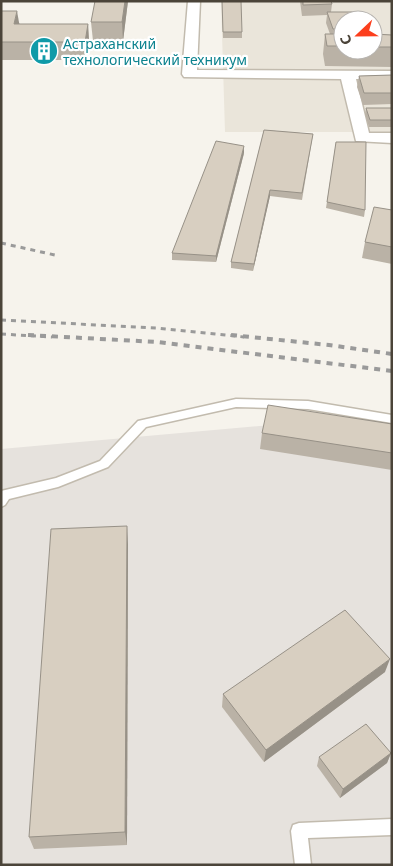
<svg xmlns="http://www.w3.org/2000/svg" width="393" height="866" font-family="'Noto Sans',sans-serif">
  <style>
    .residential { fill: #eae5da; fill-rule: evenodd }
    .industrial { fill: #e6e2dd }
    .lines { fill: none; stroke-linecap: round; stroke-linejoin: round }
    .service-casing { stroke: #c2bbae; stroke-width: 3 }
    .minor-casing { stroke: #c2bbae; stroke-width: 3 }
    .service { fill: #fff; fill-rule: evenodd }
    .minor { fill: #fff; fill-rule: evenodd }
    .rail-far1 { stroke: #9a9a9a; stroke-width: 3; stroke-dasharray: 5 5; stroke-linecap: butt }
    .rail { stroke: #9a9a9a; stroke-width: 4; stroke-dasharray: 6 6; stroke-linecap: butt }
    .wall { fill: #bab2a6 }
    .shaded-wall { fill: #979187 }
    .building { fill: #d8cfc1; stroke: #979187 }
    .labels { text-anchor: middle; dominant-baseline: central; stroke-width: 4.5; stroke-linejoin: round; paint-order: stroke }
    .far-culture-label { font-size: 14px; fill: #0d838f; stroke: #fff; text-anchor: start }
  </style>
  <rect width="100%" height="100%" fill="#f6f3ec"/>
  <path class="residential" d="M221 1H392V132H225ZM343 20H373V50H343Z"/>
  <polygon class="industrial" points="271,425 392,447 392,865 1,865 1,449"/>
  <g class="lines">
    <defs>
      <g id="service">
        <polygon points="236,399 308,401 392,415 392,423 308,409 236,407 146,427 108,467 58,487 9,499 5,505 1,507 1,491 56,478 100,461 138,421"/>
        <polygon points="392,819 392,835 308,838 311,865 295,865 291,831 293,825 299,823"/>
      </g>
      <polygon id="minor" points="188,1 200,1 197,70 392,71 392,79 356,79 369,133 392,133 392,143 356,141 341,79 184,77 182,74"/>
    </defs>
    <use href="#service" class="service-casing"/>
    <use href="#minor" class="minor-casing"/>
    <use href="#service" class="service"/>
    <use href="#minor" class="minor"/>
    <g class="rail-far1">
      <polyline points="1,243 55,255"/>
      <polyline points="1,320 156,328 244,337"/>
      <polyline points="1,334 52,337"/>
    </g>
    <g class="rail">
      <polyline points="28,335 157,342 392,371"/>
      <polyline points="231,335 329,345 392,354"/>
    </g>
  </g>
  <g class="wall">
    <polygon points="128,1 123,41 93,41 91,22"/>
    <polygon points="222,1 242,32 242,38 223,38"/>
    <polygon points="277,1 331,1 332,4 331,12 343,20 343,50 373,50 373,34 392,35 392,67 325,66 323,54 325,34 330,34 326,23 327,15 302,16 300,1"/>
    <polygon points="1,11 20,24 88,24 89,42 86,60 1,60"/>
    <polygon points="392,75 392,104 363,105 357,87 359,76"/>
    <polygon points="366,108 392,108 392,127 369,127 365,114"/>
    <polygon points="264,130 313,134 302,200 270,196 253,271 231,268 231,262"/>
    <polygon points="336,142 365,210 364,217 326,208"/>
    <polygon points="244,153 216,262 172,260 172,253"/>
    <polygon points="392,210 392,264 362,258 365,242"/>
    <polygon points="392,424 392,470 260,449 262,433"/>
    <polygon points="128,544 127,845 34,849 29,837"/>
    <polygon points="385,672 264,762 222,707 223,694"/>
    <polygon points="391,753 387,763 340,798 317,766 319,757"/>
  </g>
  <g class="shaded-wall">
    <polygon points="125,1 128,1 123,41 122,22"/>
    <polygon points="17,11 20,28 14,24"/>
    <polygon points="88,24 89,42 86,60 85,42"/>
    <polygon points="244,146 244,153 216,262 216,256"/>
    <polygon points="270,190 270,196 253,271 254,264"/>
    <polygon points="127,526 128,544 127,845 125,832"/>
    <polygon points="390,659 385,672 264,762 266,750"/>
    <polygon points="391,753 387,763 340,798 343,789"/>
  </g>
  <g class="building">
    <polygon points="95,1 125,1 122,22 91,22"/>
    <polygon points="222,1 241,1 242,32 223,32"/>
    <polygon points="303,1 331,1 332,4 303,5"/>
    <polygon points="1,11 17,11 14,24 88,24 85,42 1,42"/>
    <polygon points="327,12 353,12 356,20 343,20 343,29 333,29"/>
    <polygon points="325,34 343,34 343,46 327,46"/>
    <polygon points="373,34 392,35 392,47 373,47"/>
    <polygon points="392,75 392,93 364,93 359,76"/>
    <polygon points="366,108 392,108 392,120 370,120"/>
    <polygon points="264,130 313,134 302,193 270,190 254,264 231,262"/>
    <polygon points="216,141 244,146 216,256 172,253"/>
    <polygon points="336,142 366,142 365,210 327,202"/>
    <polygon points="374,207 392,210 392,247 365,242"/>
    <polygon points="268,405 392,424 392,453 262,433"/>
    <polygon points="127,526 125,832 29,837 51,529"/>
    <polygon points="345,610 390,659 266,750 223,694"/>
    <polygon points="366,724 391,753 343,789 319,757"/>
  </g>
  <defs>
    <symbol id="building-disc" viewBox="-11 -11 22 22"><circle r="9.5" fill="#0f9aa8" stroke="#fff"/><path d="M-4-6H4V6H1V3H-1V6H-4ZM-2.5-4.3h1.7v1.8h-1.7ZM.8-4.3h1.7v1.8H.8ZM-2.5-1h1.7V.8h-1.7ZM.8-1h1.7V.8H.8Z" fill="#fff"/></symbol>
  </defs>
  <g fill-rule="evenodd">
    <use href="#building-disc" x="28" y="35" width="32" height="32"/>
  </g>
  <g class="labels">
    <g class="far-culture-label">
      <text x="63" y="43">Астраханский<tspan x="63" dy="16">технологический техникум</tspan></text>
    </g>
  </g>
  <rect width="393" height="866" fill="none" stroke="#4b4439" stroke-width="5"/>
  <g transform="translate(358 35) rotate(248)"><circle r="24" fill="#ffffff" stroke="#b7b4b0"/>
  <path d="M0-4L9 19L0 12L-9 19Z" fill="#fc3f1d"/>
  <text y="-8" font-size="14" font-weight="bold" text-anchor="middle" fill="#4b4439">С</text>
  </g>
</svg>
